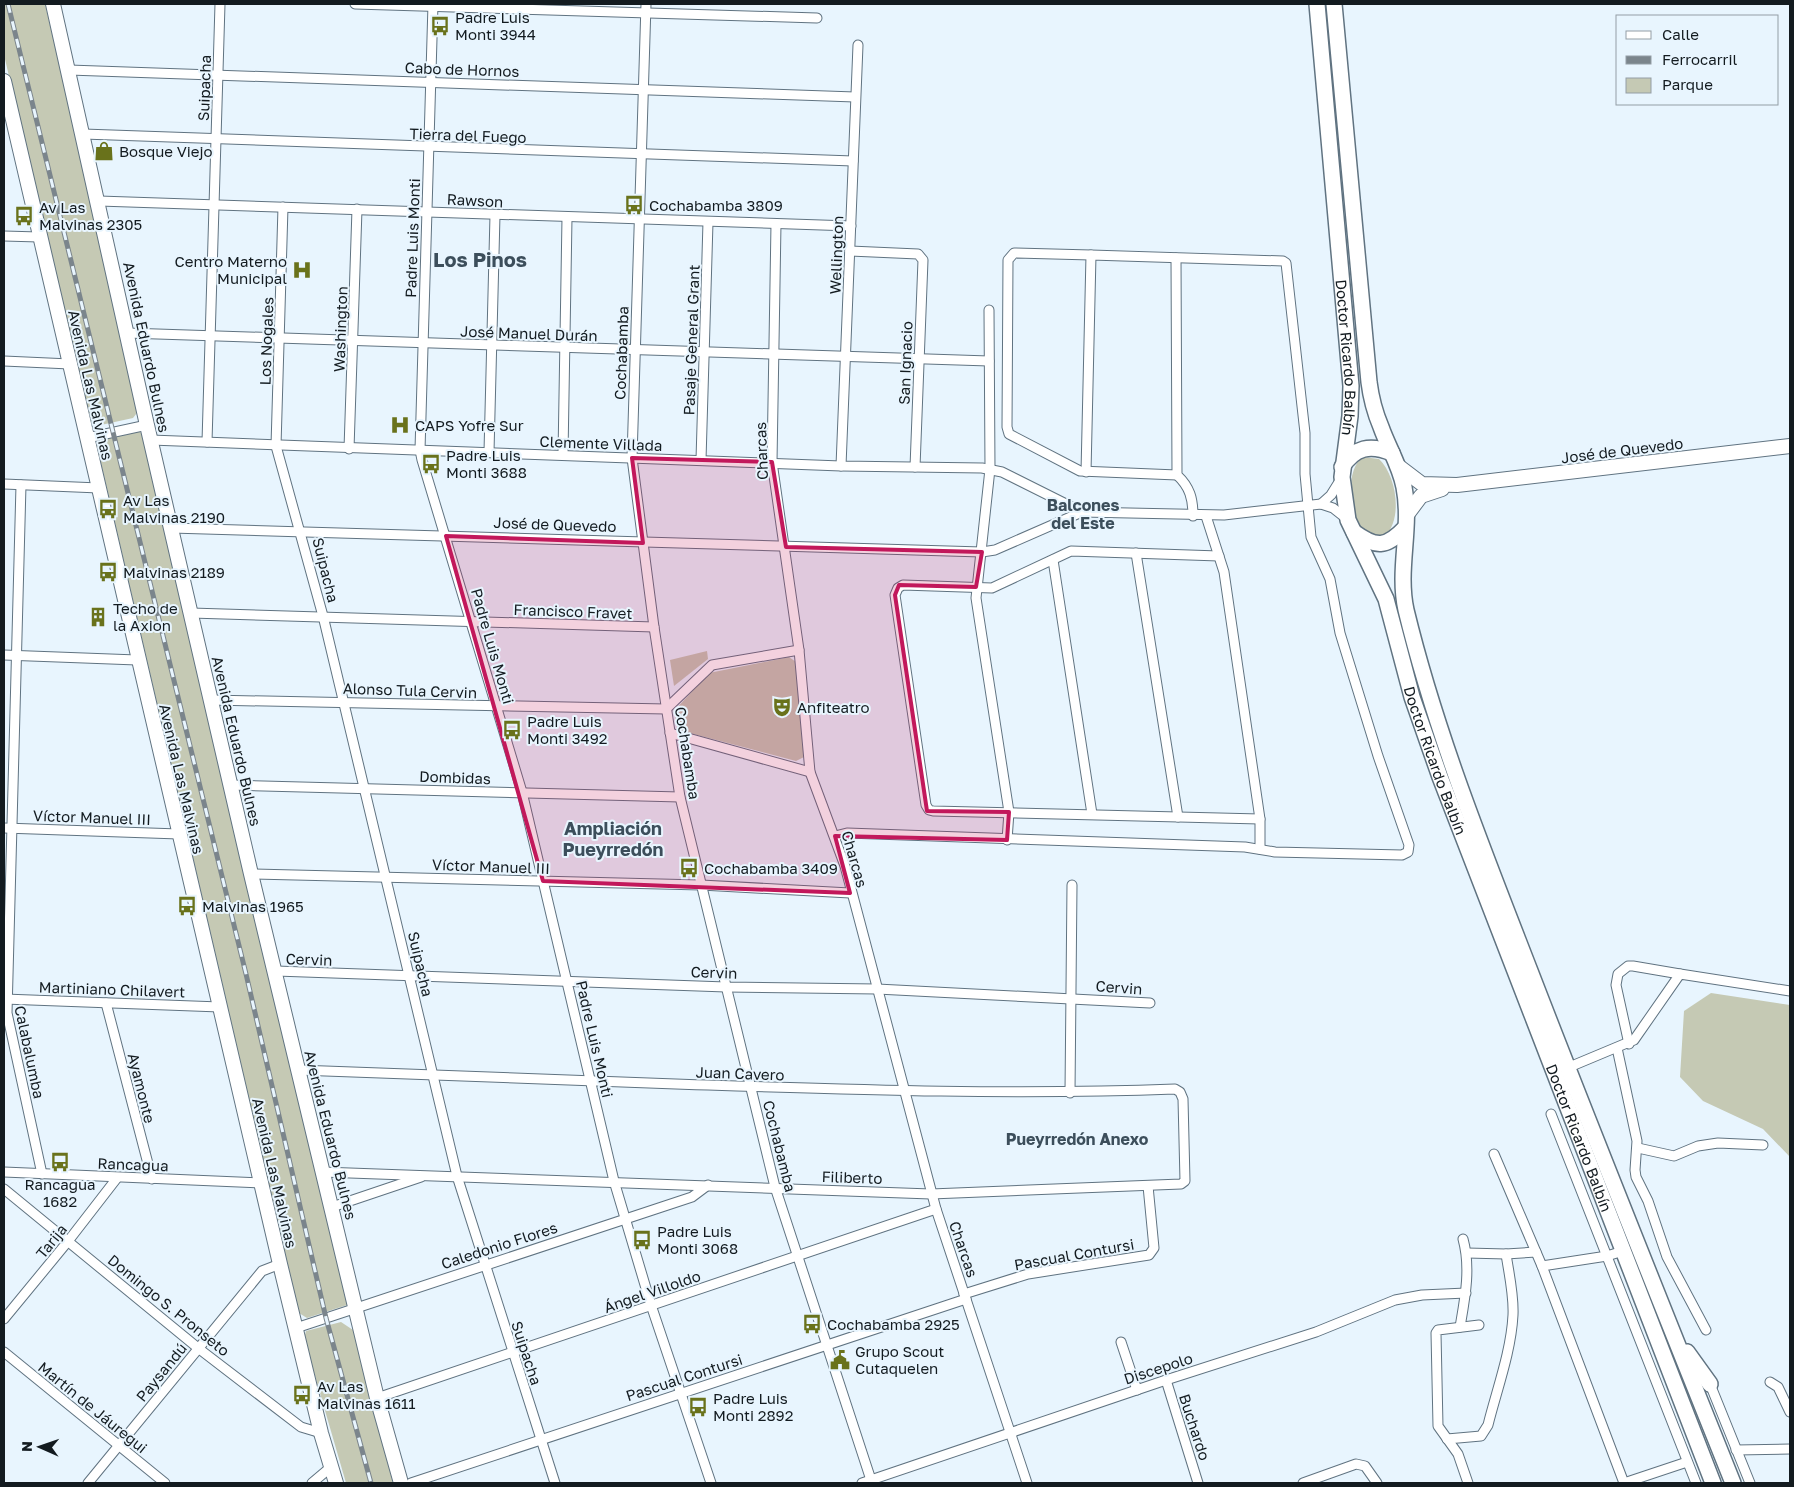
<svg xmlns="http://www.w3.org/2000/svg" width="1794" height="1487" font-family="'Golos Text',sans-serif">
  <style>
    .green { fill: #c5c9b4 }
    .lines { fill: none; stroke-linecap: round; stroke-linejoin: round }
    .minor-casing { stroke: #607381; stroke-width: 11 }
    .secondary-casing { stroke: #607381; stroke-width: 16 }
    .primary-casing { stroke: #607381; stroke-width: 18 }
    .minor { stroke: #fff; stroke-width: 9 }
    .secondary { stroke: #fff; stroke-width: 14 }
    .primary { stroke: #fff; stroke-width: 15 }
    .rail-casing { stroke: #7b858c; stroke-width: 5 }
    .rail { stroke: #e8f5fe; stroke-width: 3; stroke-dasharray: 9; stroke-linecap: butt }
    .marked { fill: #c2185b; fill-opacity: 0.2; stroke: #c2185b; stroke-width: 4; stroke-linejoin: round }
    .labels { text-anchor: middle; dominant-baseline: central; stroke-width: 4; stroke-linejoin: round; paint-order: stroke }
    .poi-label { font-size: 15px; fill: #131b20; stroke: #e8f5fe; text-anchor: start }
    .street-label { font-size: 15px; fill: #131b20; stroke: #e8f5fe }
    .neighbourhood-label { font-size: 16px; font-weight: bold; fill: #3c4e5b; stroke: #e8f5fe }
    .quarter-label { font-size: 18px; font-weight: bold; fill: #3c4e5b; stroke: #e8f5fe }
    .district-label { font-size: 20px; font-weight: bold; fill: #3c4e5b; stroke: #e8f5fe }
  </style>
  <rect width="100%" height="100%" fill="#e8f5fe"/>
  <g class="green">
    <polygon points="4,4 45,4 140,409 133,418 101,425 91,421 4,55"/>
    <polygon points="138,430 148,440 348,1295 347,1305 307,1318 299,1313 97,446 101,438"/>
    <path d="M1363 457 1379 459C1396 475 1403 517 1386 535 1377 537 1367 535 1360 527 1348 513 1346 467 1363 457Z"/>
    <polygon points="707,651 708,659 674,686 670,660"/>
    <polygon points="789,657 796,662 806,756 796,761 678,730 674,711 709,673"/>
    <polygon points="1711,993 1790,1005 1790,1157 1763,1129 1703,1101 1680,1077 1684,1011"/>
    <polygon points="341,1322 353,1330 393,1483 346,1483 304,1338 306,1331"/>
  </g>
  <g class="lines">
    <defs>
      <g id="minor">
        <polyline points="355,4 817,18"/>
        <polyline points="433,4 420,450 422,460 522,792 614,1181 651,1305 711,1483"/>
        <polyline points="646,4 632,458 654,627 680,797 775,1187 872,1483"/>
        <polyline points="69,70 855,97"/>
        <polyline points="83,134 853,161"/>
        <polyline points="99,201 851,226"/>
        <polyline points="283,207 276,446 323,616 457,1176 555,1483"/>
        <polyline points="776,224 772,462 799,650 810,772 845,866 936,1209 1027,1483"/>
        <polyline points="4,236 39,237"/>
        <polyline points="850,251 918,254 923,260 915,467"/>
        <polyline points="1091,255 1014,253 1008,260 1007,427 1009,434 1080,471 1177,475"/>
        <path d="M1176 258 1177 475C1190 487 1193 499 1193 516"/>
        <polyline points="989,310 990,469 976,598 1009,812 1007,840"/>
        <polyline points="127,333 989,361"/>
        <polyline points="4,361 70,364"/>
        <polyline points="87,438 147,425"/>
        <polyline points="151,440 841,466 982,468 1002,472 1082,512 1224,515 1321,504 1333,508 1347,519"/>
        <polyline points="207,442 220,4"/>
        <polyline points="349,449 357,209"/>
        <polyline points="489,452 495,215"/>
        <polyline points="563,455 567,218"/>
        <polyline points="701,460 708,222"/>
        <polyline points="841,466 858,45"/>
        <polyline points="4,484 99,488"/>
        <polyline points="21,485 8,975 7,1013 42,1174"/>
        <polyline points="1321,504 1331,495 1341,479"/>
        <polyline points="1206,516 1224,572 1260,819 1260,849"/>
        <polyline points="171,528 982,552 995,550 1082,512"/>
        <polyline points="1136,553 1178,817"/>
        <polyline points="1219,556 1071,551 992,588 903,585 898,588 895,595 926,805 929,810 933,811 1260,819"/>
        <polyline points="1053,560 1092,814"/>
        <polyline points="191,613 654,627"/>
        <polyline points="4,655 137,660"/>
        <polyline points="211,700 666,709 712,665 799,650"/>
        <polyline points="670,733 810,772"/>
        <polyline points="230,785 680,797"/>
        <polyline points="4,828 179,834"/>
        <polyline points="835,836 847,833 1245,847 1275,852 1402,855 1408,852 1409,845 1378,756 1340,633 1330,579 1311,537 1305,474 1305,433 1286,263 1283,261 1091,255 1086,472"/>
        <polyline points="251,874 701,885 850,893"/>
        <polyline points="276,971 726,987 877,989 1150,1003"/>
        <polyline points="4,999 220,1007"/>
        <polyline points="106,1003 152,1179"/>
        <polyline points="1629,1044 1616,985 1618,974 1628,966 1633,966 1680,974"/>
        <polyline points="1617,1048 1637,1141 1635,1170 1636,1177 1648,1201 1667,1257 1706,1330"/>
        <polyline points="1567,1068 1634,1040 1680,974 1790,991"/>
        <path d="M298 1070C434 1076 571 1081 708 1085 863 1090 1019 1095 1175 1089L1180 1092 1183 1099 1185 1181 1181 1184 931 1194 322 1172"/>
        <polyline points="1070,1093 1072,885"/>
        <polyline points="1551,1114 1696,1483"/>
        <polyline points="1638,1148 1674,1156 1698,1146 1718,1143 1763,1145"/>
        <polyline points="1494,1154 1542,1266 1624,1483"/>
        <polyline points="4,1172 261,1183"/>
        <polyline points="4,1189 198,1348 301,1427 321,1433"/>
        <polyline points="332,1207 421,1177"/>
        <polyline points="1467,1253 1506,1254 1536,1252"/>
        <polyline points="1542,1266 1607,1256 1623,1251"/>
        <polyline points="964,1294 1028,1274 1149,1255 1154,1248 1148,1186"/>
        <polyline points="4,1319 69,1240 117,1178"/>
        <path d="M1460 1327C1465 1298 1471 1268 1463 1239"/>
        <polyline points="296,1328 692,1197 708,1185"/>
        <polyline points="1121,1342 1137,1390"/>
        <polyline points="4,1352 165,1483"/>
        <polyline points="1166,1380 1198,1483"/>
        <polyline points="1770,1382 1778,1387 1790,1412"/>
        <polyline points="1710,1384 1750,1483"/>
        <polyline points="377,1398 936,1209"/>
        <path d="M1447 1439 1481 1436 1488 1425C1497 1389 1511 1352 1513 1315 1514 1295 1509 1274 1506 1254"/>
        <polyline points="1736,1450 1790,1449"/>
        <polyline points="88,1483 262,1271 280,1264"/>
        <polyline points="312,1483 331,1467"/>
        <polyline points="411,1483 966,1299"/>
        <polyline points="862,1483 1166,1380 1316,1332 1395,1300 1422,1295 1466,1293"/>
        <polyline points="1303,1483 1356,1464 1365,1466 1377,1483"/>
        <polyline points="1468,1483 1458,1454 1438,1426 1436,1333 1438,1330 1479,1325"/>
        <polyline points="1624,1483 1687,1462"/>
      </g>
      <g id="secondary">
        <polyline points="53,4 147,425 251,874 377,1398 401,1483"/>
        <polyline points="4,81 280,1264 321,1433 336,1483"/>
        <polyline points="1397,465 1422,484 1457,485 1790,446"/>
        <polyline points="1406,516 1421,496 1442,489"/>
      </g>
      <g id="primary">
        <path id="s1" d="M1317 4 1351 386 1350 416 1342 477 1348 520 1386 599 1412 697 1440 777 1713 1483"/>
        <path d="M1334 4 1369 382C1371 398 1375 413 1381 427 1388 447 1400 466 1404 487 1412 528 1397 569 1406 610 1436 734 1484 852 1530 971 1596 1142 1665 1313 1733 1483"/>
        <path d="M1342 467C1355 447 1370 444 1392 453"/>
        <path d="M1354 532C1376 548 1386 548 1405 528"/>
        <polyline points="1687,1352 1710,1384"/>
      </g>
    </defs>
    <use href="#minor" class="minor-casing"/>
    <use href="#secondary" class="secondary-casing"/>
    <use href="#primary" class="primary-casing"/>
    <use href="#minor" class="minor"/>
    <use href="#secondary" class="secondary"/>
    <use href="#primary" class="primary"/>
    <defs>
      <polyline id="rail" points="8,4 246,974 326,1318 371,1483"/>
    </defs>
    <use href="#rail" class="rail-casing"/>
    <use href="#rail" class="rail"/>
  </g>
  <path class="marked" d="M632 458 772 462 786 547 982 552 976 587 899 585 895 595 927 811 1009 812 1007 840 835 836 850 893 543 881 446 536 643 543Z"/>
  <defs>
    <symbol id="bus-bare" viewBox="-9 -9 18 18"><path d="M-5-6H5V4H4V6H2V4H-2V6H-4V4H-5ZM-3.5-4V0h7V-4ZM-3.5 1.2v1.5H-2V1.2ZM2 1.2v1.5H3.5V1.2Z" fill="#69721b" stroke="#e8f5fe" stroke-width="2.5" paint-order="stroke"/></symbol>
    <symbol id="shop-bare" viewBox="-9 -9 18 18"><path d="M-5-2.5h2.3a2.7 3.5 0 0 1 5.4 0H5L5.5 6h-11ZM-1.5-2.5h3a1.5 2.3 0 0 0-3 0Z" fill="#69721b" stroke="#e8f5fe" stroke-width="2.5" paint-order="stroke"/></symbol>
    <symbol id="hospital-bare" viewBox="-9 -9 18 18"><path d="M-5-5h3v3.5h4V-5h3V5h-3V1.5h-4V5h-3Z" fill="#69721b" stroke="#e8f5fe" stroke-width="2.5" paint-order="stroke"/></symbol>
    <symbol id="building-bare" viewBox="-9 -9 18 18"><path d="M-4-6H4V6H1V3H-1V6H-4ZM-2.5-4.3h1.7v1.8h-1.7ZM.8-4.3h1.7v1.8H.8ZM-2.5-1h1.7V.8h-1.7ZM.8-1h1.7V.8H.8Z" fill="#69721b" stroke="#e8f5fe" stroke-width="2.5" paint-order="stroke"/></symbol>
    <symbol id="theatre-bare" viewBox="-9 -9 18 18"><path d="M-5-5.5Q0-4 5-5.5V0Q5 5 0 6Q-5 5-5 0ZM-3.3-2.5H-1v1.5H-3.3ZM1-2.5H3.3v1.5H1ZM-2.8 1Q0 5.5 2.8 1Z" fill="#69721b" stroke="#e8f5fe" stroke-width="2.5" paint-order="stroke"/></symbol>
    <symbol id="civic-bare" viewBox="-9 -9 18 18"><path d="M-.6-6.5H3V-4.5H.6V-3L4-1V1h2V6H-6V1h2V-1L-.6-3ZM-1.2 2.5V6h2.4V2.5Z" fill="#69721b" stroke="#e8f5fe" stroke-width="2.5" paint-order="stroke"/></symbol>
  </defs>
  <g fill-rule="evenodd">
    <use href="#bus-bare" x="426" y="12" width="28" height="28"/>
    <use href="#shop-bare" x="90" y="137" width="28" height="28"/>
    <use href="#bus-bare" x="620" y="191" width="28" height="28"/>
    <use href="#bus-bare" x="10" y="202" width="28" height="28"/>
    <use href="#hospital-bare" x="288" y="256" width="28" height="28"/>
    <use href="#hospital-bare" x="386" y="411" width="28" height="28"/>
    <use href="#bus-bare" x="417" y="450" width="28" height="28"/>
    <use href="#bus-bare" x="94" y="495" width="28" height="28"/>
    <use href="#bus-bare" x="94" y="558" width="28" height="28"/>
    <use href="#building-bare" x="84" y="603" width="28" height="28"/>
    <use href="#theatre-bare" x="768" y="693" width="28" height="28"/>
    <use href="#bus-bare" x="498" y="716" width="28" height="28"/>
    <use href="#bus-bare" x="675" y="854" width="28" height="28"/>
    <use href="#bus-bare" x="173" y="892" width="28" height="28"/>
    <use href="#bus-bare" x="46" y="1148" width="28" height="28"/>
    <use href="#bus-bare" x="628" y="1226" width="28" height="28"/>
    <use href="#bus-bare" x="798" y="1310" width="28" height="28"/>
    <use href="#civic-bare" x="826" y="1346" width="28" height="28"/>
    <use href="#bus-bare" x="288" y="1381" width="28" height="28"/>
    <use href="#bus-bare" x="684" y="1393" width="28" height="28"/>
  </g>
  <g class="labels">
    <g class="poi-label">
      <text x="455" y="17">Padre Luis<tspan x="455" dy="17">Monti 3944</tspan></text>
      <text x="119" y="151">Bosque Viejo</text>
      <text x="649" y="205">Cochabamba 3809</text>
      <text x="39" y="207">Av Las<tspan x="39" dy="17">Malvinas 2305</tspan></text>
      <text x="287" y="261" text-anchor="end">Centro Materno<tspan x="287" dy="17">Municipal</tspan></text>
      <text x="415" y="425">CAPS Yofre Sur</text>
      <text x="446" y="455">Padre Luis<tspan x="446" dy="17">Monti 3688</tspan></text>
      <text x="123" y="500">Av Las<tspan x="123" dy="17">Malvinas 2190</tspan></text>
      <text x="123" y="572">Malvinas 2189</text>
      <text x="113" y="608">Techo de<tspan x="113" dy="17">la Axion</tspan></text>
      <text x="797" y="707">Anfiteatro</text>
      <text x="527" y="721">Padre Luis<tspan x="527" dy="17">Monti 3492</tspan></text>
      <text x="704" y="868">Cochabamba 3409</text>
      <text x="202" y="906">Malvinas 1965</text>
      <text x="60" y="1184" text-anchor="middle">Rancagua<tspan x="60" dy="17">1682</tspan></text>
      <text x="657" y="1231">Padre Luis<tspan x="657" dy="17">Monti 3068</tspan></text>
      <text x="827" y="1324">Cochabamba 2925</text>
      <text x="855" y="1351">Grupo Scout<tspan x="855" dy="17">Cutaquelen</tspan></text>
      <text x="317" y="1386">Av Las<tspan x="317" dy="17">Malvinas 1611</tspan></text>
      <text x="713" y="1398">Padre Luis<tspan x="713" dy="17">Monti 2892</tspan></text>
    </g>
    <g class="street-label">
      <text transform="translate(462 69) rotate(2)">Cabo de Hornos</text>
      <text transform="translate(204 88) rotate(-88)">Suipacha</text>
      <text transform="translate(468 135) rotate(2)">Tierra del Fuego</text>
      <text transform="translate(475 200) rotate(3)">Rawson</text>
      <text transform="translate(412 238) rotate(-88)">Padre Luis Monti</text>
      <text transform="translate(836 255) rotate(-88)">Wellington</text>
      <text transform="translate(340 329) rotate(-88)">Washington</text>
      <text transform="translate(529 333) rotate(2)">José Manuel Durán</text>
      <text transform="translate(691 340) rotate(-88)">Pasaje General Grant</text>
      <text transform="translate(266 341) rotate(-88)">Los Nogales</text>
      <text transform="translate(147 347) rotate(78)">Avenida Eduardo Bulnes</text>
      <text transform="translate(621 353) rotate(-88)">Cochabamba</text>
      <text stroke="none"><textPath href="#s1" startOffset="355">Doctor Ricardo Balbín</textPath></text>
      <text transform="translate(905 363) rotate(-88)">San Ignacio</text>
      <text transform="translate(91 385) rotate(77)">Avenida Las Malvinas</text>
      <text transform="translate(601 443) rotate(2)">Clemente Villada</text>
      <text transform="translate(1622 450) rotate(-7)">José de Quevedo</text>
      <text transform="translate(761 451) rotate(-92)">Charcas</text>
      <text transform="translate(555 524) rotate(2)">José de Quevedo</text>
      <text transform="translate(326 570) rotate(76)">Suipacha</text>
      <text transform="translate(573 611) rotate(2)">Francisco Fravet</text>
      <text transform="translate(493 646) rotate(74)">Padre Luis Monti</text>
      <text transform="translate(410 690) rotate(2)">Alonso Tula Cervin</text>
      <text transform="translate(237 741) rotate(77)">Avenida Eduardo Bulnes</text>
      <text transform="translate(688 753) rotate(81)">Cochabamba</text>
      <text stroke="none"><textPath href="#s1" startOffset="775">Doctor Ricardo Balbín</textPath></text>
      <text transform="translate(455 777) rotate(2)">Dombidas</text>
      <text transform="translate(182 779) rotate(77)">Avenida Las Malvinas</text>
      <text transform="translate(92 817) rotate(2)">Víctor Manuel III</text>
      <text transform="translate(855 859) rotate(74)">Charcas</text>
      <text transform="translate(491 866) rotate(2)">Víctor Manuel III</text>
      <text transform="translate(309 959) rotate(2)">Cervin</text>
      <text transform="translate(421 964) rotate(77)">Suipacha</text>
      <text transform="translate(714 972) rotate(2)">Cervin</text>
      <text transform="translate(1119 987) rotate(4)">Cervin</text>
      <text transform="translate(112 989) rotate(2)">Martiniano Chilavert</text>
      <text transform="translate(595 1039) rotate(77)">Padre Luis Monti</text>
      <text transform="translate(30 1052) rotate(78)">Calabalumba</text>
      <text transform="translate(740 1073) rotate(2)">Juan Cavero</text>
      <text transform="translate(142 1088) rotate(76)">Ayamonte</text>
      <text transform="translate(331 1135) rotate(76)">Avenida Eduardo Bulnes</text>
      <text stroke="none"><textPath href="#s1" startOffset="1179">Doctor Ricardo Balbín</textPath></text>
      <text transform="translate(780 1146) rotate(76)">Cochabamba</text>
      <text transform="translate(133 1164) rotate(2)">Rancagua</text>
      <text transform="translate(275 1173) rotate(77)">Avenida Las Malvinas</text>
      <text transform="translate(852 1177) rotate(2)">Filiberto</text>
      <text transform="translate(51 1241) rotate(-51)">Tarija</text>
      <text transform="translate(499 1245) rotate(-18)">Caledonio Flores</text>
      <text transform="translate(964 1249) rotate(71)">Charcas</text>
      <text transform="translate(1074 1254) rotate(-10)">Pascual Contursi</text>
      <text transform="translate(652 1291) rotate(-19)">Ángel Villoldo</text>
      <text transform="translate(169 1305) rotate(39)">Domingo S. Pronseto</text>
      <text transform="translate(527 1353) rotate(72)">Suipacha</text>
      <text transform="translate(1158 1368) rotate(-18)">Discepolo</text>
      <text transform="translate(161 1372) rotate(-51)">Paysandú</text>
      <text transform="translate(684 1377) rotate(-18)">Pascual Contursi</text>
      <text transform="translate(93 1407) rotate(39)">Martín de Jáuregui</text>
      <text transform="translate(1195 1427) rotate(72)">Buchardo</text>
    </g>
    <g class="neighbourhood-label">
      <text x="1083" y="505">Balcones<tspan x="1083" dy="18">del Este</tspan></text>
      <text x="1077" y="1139">Pueyrredón Anexo</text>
    </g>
    <g class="quarter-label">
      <text x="613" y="828">Ampliación<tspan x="613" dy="21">Pueyrredón</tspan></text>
    </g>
    <g class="district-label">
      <text x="480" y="259">Los Pinos</text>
    </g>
  </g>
  <rect width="1794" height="1487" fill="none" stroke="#131b20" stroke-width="10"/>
  <rect x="1616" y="15" width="162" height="90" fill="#e8f5fe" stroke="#939ea5"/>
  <rect x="1626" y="31" width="25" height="8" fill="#ffffff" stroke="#939ea5"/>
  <text x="1662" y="40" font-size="15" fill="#131b20">Calle</text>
  <rect x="1626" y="56" width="25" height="8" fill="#7b858c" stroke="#939ea5"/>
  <text x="1662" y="65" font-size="15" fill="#131b20">Ferrocarril</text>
  <rect x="1626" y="78" width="25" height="15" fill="#c5c9b4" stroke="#939ea5"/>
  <text x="1662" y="90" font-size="15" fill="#131b20">Parque</text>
  <g transform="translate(40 1447) rotate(272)" stroke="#e8f5fe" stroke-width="4" paint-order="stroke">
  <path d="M0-4L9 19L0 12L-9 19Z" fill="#131b20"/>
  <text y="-8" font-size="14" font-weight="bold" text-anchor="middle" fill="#131b20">N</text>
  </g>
</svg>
